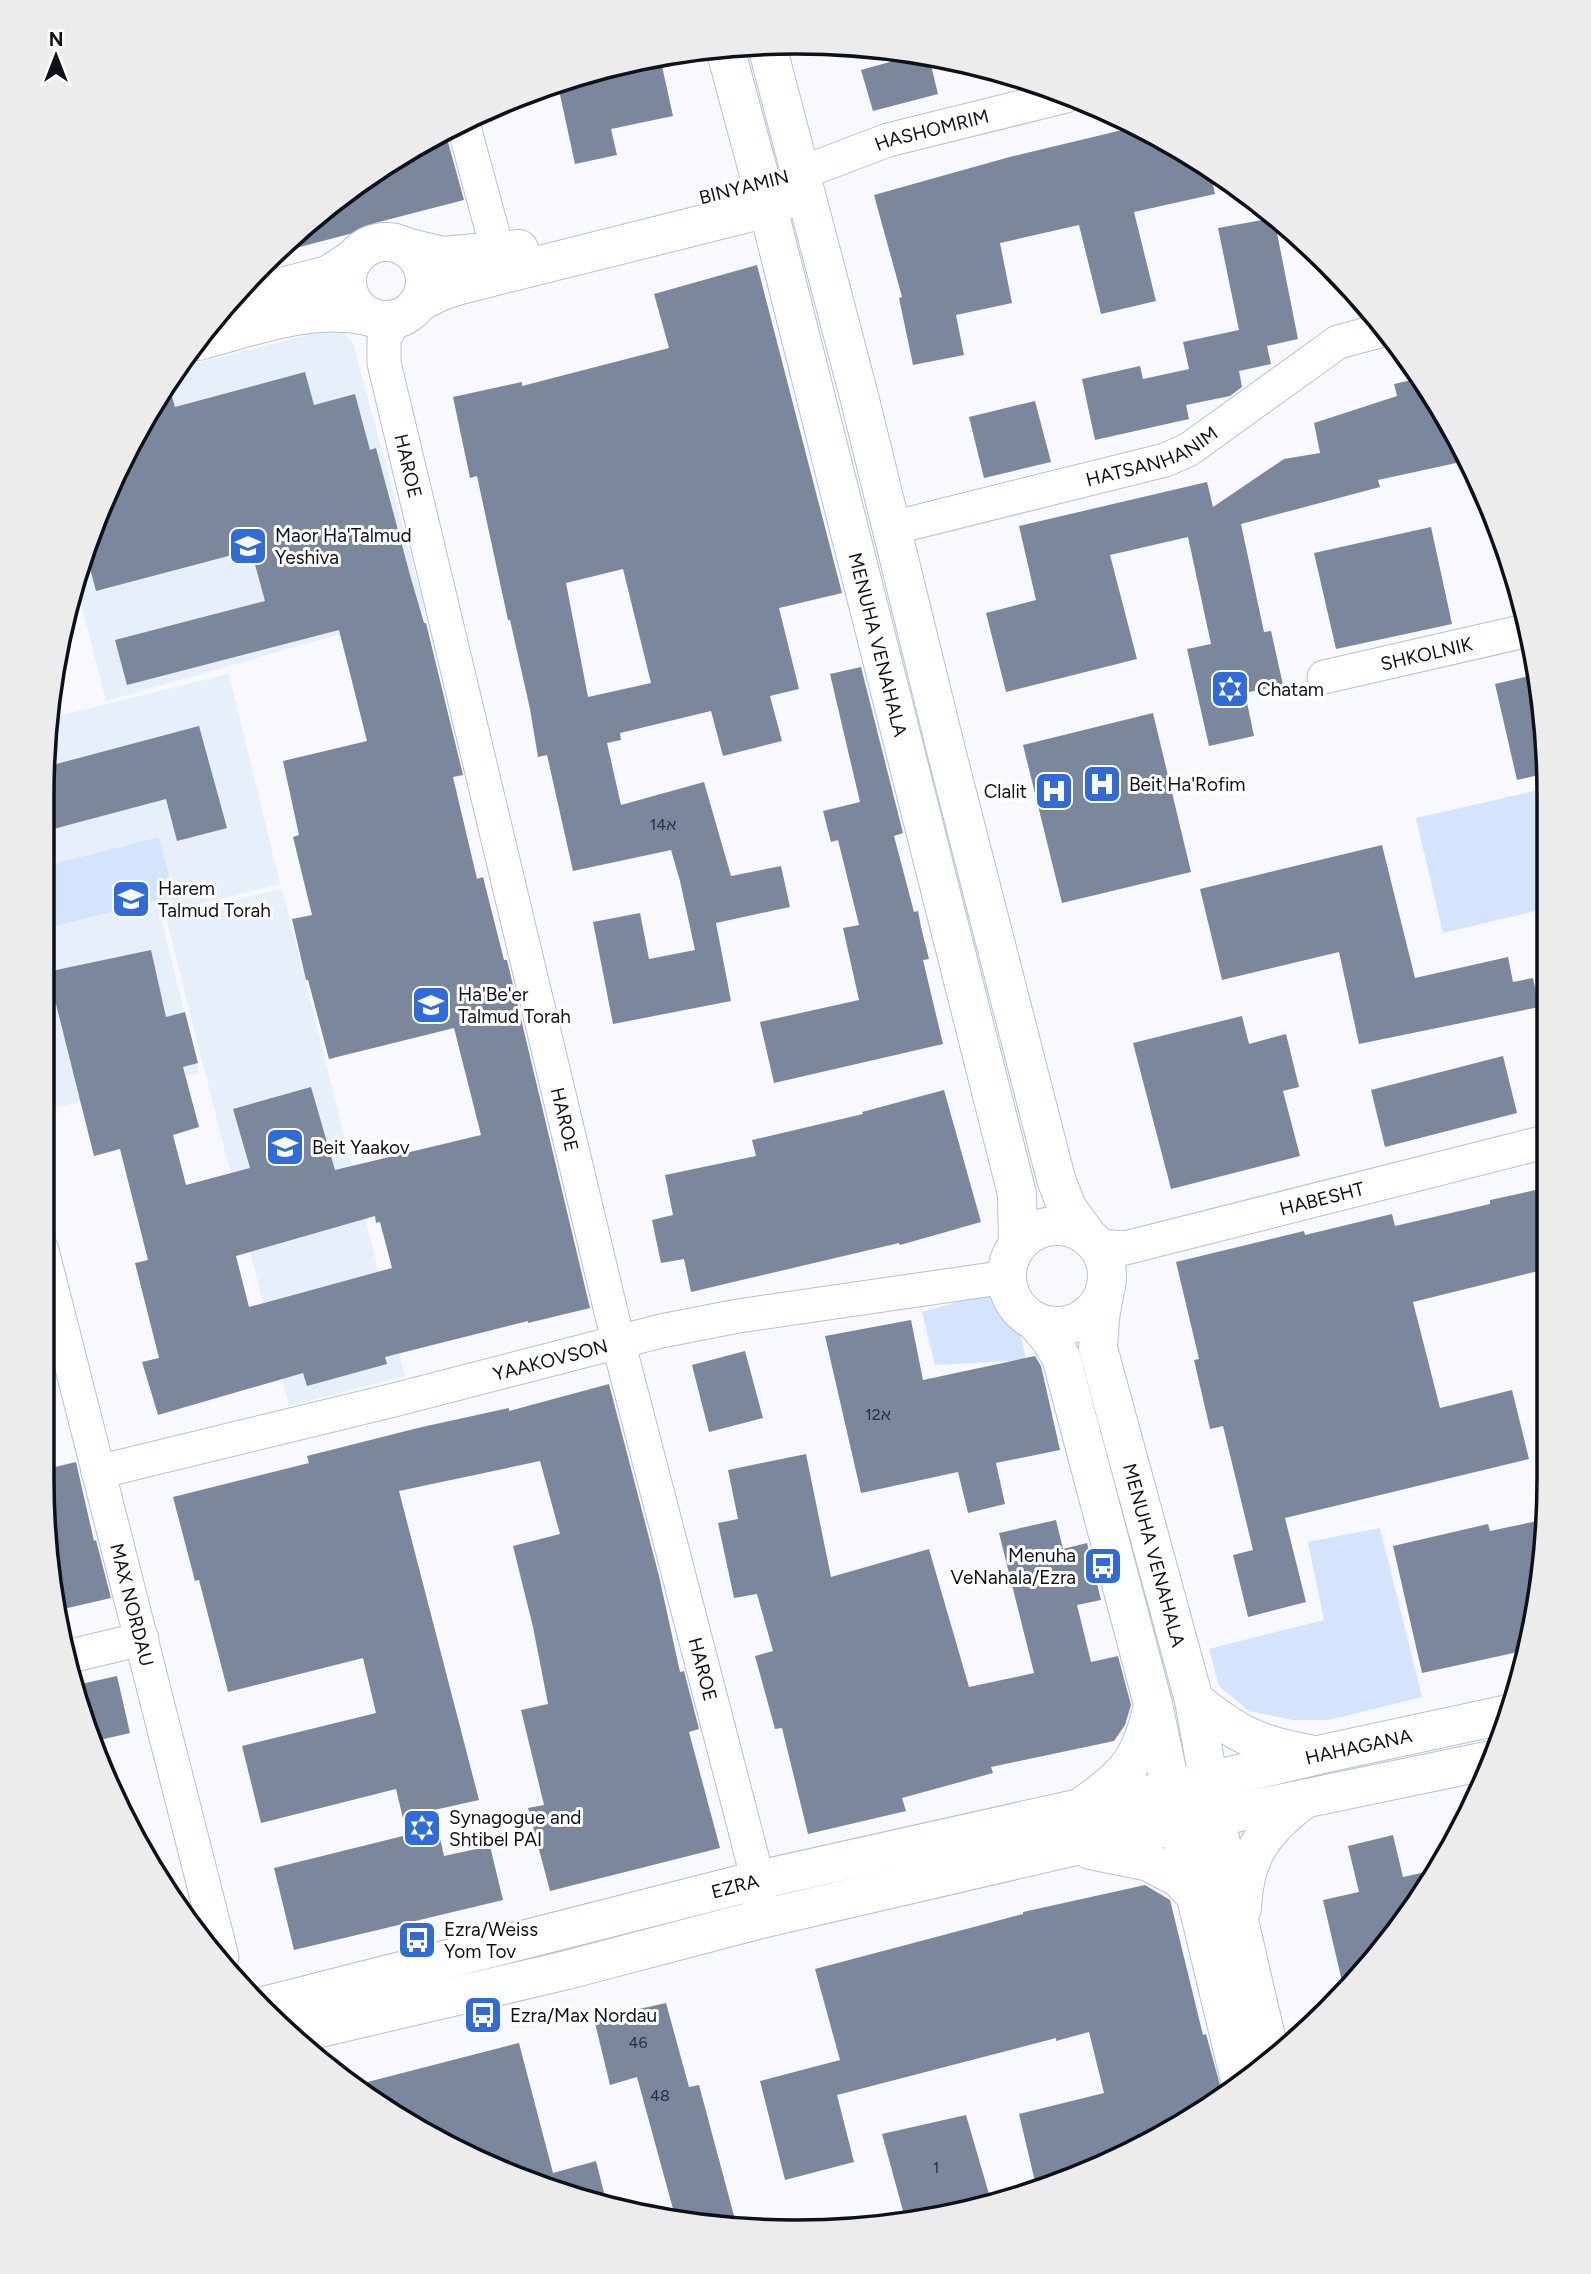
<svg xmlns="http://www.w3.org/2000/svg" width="1591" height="2274" font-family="Figtree,'Noto Sans Hebrew',sans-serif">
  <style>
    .built { fill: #e7effb }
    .green { fill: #d4e4fe }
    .building { fill: #7b879d; fill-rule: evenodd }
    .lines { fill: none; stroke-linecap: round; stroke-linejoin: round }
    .street-casing { stroke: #b4c1d8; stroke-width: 35 }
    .secondary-casing { stroke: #b4c1d8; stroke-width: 40 }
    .street { stroke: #fff; stroke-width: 33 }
    .secondary { stroke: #fff; stroke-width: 38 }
    .labels { text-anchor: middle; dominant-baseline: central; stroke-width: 6; stroke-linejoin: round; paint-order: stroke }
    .number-label { font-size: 16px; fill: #282f3b }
    .street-label { font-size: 19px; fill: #0d121a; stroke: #fff }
    .poi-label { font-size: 19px; fill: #0d121a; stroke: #fff; text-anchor: start }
    .rim { fill: none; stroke: #0d121a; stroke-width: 3.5 }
  </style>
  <rect width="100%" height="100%" fill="#f7f9fe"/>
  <g class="built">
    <polygon points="339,327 353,343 425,610 106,701 76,584 99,508 143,418 180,367"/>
    <polygon points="229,674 280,884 160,914 199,1073 42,1111 42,795 50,718"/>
    <polygon points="282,889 405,1376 289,1406 166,917"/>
  </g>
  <g class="green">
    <polygon points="1543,789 1544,909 1443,933 1416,818"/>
    <polygon points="159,837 174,896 48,928 42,904 42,867"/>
    <polygon points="1010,1287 1026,1360 935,1365 922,1312"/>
    <polygon points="1380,1528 1422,1697 1329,1720 1293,1720 1249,1711 1219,1686 1209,1649 1324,1620 1308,1542"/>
  </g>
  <g class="building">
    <polygon points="915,55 929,57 938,94 873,111 861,70"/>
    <polygon points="660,57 673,116 611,129 617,155 575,164 557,81"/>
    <polygon points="1139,126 1210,170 1215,194 1134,212 1156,301 1101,314 1079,225 1000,243 1012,303 956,315 964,355 913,365 899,298 902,297 874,195 1006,158"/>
    <polygon points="445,131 464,200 375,223 376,227 273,254 298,229 418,143"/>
    <polygon points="1274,218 1298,339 1267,346 1271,364 1239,371 1242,387 1230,396 1186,405 1189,419 1095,440 1082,379 1140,366 1143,379 1189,369 1183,342 1239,330 1218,228"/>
    <path d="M757 265 842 593 779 608 799 689 770 696 782 741 723 756 711 711 620 733 621 740 607 743 621 805 704 782 731 876 781 866 790 907 716 923 731 1001 613 1024 593 922 640 913 649 959 695 950 680 881 671 850 573 871 547 755 538 757 530 709 510 620H508L477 476 470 478 453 397 522 382V386L669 348 654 294ZM623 569 651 683 588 697 566 583Z"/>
    <path d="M305 372 314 405 355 394 370 450 376 448 410 575 424 623H426L463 775 453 777 477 879 483 877 504 960H507L590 1308 528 1323V1321L385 1357 387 1364 307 1386 303 1373 158 1415 142 1362 159 1358 135 1263 148 1260 120 1149 94 1156 56 1004 42 1007V973L151 950 166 1017 185 1012 198 1063 183 1067 199 1127 173 1135 186 1185 250 1168 233 1109 311 1087 335 1170 481 1135 454 1028 329 1059 308 980H306L292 919 312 915 293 837 299 835 283 761 367 741 339 630 127 685 115 640 265 601 251 550 96 591 86 553 99 508 143 418 168 383 175 407ZM375 1216 376 1223 380 1222 392 1268 249 1307 236 1256Z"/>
    <polygon points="1416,379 1470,460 1378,480 1380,487 1241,524 1264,632 1271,631 1283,685 1245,693 1254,736 1209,746 1187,649 1211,644 1188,537 1110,555 1137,659 1006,692 986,613 1036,600 1019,526 1207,482 1213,507 1284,459 1320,453 1314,423 1397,396 1394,384"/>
    <polygon points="1035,401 1051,462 984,478 969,417"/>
    <polygon points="1431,527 1452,624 1336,649 1314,553"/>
    <polygon points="861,667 903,833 894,836 914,912 918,911 921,927 929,959 923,960 943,1044 774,1083 760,1022 859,1000 843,928 859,925 838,840 831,842 823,811 860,802 830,674"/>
    <polygon points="1538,674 1543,697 1543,774 1517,780 1495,684"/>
    <polygon points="1153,713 1191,872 1062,903 1023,745"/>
    <polygon points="199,726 227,828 177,841 166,799 42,832 45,767"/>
    <polygon points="1382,845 1415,978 1508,957 1513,982 1533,978 1539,1007 1359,1044 1339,952 1222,980 1200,889"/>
    <polygon points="1242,1016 1249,1044 1286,1034 1299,1087 1283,1091 1300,1156 1171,1189 1133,1043"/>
    <polygon points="1503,1056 1517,1113 1385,1147 1371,1090"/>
    <polygon points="944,1090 981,1222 900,1245 899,1243 691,1292 684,1259 661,1263 652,1220 673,1215 665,1175 756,1156 752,1140 863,1114 862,1112"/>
    <polygon points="1545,1188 1546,1269 1413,1302 1440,1408 1512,1390 1529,1459 1285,1518 1306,1602 1248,1617 1233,1555 1253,1550 1223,1426 1210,1429 1194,1360 1199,1359 1176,1262 1304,1231 1305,1235 1392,1214 1395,1226 1490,1204 1490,1200"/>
    <polygon points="911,1320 923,1380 1035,1356 1041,1366 1060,1450 996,1463 1005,1504 968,1513 958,1472 861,1493 825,1336"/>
    <polygon points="745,1351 763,1418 709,1432 692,1365"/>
    <polygon points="609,1384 659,1576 680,1672 684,1671 699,1729 689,1732 720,1848 550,1891 528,1808 544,1805 521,1710 548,1704 533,1627 513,1546 560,1534 540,1461 399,1491 479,1800 434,1810 444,1856 490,1846 503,1900 294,1950 274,1868 407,1835 396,1789 261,1823 242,1746 376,1713 363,1658 228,1692 199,1580 195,1581 173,1497 309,1463 307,1456 422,1427 509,1408 509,1411"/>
    <polygon points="806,1454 831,1577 929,1549 969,1687 1034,1673 999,1533 1056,1520 1063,1549 1087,1543 1101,1600 1077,1605 1091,1662 1118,1656 1131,1705 1125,1725 1114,1741 991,1767 993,1773 902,1798 906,1811 808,1834 782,1728 775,1729 755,1656 773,1651 757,1594 734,1598 718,1523 738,1519 728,1470"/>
    <polygon points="76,1462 94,1541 96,1540 111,1598 59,1610 42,1470"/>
    <polygon points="1547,1519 1527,1650 1422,1673 1393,1546 1488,1524 1490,1531"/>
    <polygon points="117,1676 130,1733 91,1742 72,1686"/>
    <polygon points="1393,1835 1403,1877 1435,1870 1398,1930 1381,1934 1384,1947 1344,1990 1323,1900 1359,1892 1348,1846"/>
    <polygon points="1145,1885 1170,1900 1203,2035 1206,2034 1222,2092 1129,2154 1036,2186 1019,2114 1104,2093 1089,2032 1056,2041 1056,2038 837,2095 854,2162 785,2180 760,2081 840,2060 815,1969 1023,1914 1023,1912"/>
    <polygon points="666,2003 689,2087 699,2085 737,2227 698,2226 676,2220 637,2077 610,2085 594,2019"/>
    <polygon points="519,2043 553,2173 596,2161 606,2201 507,2174 377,2105 352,2086"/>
    <polygon points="966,2115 991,2201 942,2218 906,2222 882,2134"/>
  </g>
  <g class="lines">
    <defs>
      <g id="street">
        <polyline points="463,123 498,252"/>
        <path id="s1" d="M801 173 888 140 1066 96"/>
        <path id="s2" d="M394 319 384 340V363L618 1341 758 1880 760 1906"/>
        <path id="s3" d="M892 528 1165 460 1188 450 1338 342 1383 330"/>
        <path id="s4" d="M1324 677 1529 630"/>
        <path id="s5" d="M1099 1246 1125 1248 1545 1142"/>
        <path id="s6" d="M42 1250 222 1957"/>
        <path id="s7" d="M98 1472 394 1400 661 1331 738 1316 1007 1277"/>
        <polyline points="66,1657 142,1639"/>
      </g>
      <g id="secondary">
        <polyline points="767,46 859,396 947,754 1056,1179 1067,1208 1086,1234"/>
        <path id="s8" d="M725 48 768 208 1017 1194 1018 1244"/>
        <circle cx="386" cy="281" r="39"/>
        <polyline points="405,247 443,256 519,249"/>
        <polyline points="227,301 328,275 353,259"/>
        <polyline points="418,303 439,292 460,285 768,208 791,197"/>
        <path d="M198 341C256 326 308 304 368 316"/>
        <circle cx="1057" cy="1276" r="50"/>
        <path id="s9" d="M1104 1295 1100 1318 1098 1348 1194 1700 1215 1817 1271 2059"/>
        <polyline points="1035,1321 1050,1339 1061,1357 1153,1704 1178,1823 1240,2080"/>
        <path d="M1194 1700C1235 1733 1257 1745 1309 1754"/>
        <path d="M1084 1805C1128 1775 1141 1758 1153 1706"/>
        <polyline points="1090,1850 1149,1862 1179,1878 1198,1898"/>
        <path d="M1242 1908C1244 1858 1262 1831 1302 1801"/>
        <path id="s10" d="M264 2006 758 1880 1080 1808 1172 1790 1318 1755 1508 1714"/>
        <polyline points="290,2035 567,1970 761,1919 1067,1848 1491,1760"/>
      </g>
    </defs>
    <use href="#street" class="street-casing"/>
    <use href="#secondary" class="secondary-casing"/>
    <use href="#street" class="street"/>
    <use href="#secondary" class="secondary"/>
  </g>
  <defs>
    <symbol id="school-square" viewBox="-11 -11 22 22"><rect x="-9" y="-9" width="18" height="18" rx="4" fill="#2f6cda" stroke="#fff"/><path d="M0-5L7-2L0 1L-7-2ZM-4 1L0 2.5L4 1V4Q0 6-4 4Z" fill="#fff"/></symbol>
    <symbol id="synagogue-square" viewBox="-11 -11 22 22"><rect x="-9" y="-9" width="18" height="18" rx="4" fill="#2f6cda" stroke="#fff"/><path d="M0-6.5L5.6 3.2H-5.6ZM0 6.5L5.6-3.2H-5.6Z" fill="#fff"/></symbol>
    <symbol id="hospital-square" viewBox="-11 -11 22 22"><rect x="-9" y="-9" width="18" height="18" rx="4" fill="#2f6cda" stroke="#fff"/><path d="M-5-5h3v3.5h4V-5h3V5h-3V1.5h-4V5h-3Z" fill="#fff"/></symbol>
    <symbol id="bus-square" viewBox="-11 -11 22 22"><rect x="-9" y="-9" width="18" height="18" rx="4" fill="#2f6cda" stroke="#fff"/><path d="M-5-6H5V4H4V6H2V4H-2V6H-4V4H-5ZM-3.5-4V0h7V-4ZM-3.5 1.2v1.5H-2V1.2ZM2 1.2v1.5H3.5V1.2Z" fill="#fff"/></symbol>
  </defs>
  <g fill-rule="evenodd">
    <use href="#school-square" x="226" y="524" width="44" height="44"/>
    <use href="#synagogue-square" x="1208" y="667" width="44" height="44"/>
    <use href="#hospital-square" x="1080" y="762" width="44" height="44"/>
    <use href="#hospital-square" x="1032" y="769" width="44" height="44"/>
    <use href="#school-square" x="109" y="877" width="44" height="44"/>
    <use href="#school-square" x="409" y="983" width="44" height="44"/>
    <use href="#school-square" x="263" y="1125" width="44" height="44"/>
    <use href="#bus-square" x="1081" y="1544" width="44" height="44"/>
    <use href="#synagogue-square" x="400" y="1806" width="44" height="44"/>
    <use href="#bus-square" x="395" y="1918" width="44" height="44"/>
    <use href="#bus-square" x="461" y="1993" width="44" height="44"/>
  </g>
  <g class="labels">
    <g class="number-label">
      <text x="663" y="824">14א</text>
      <text x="878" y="1414">12א</text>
      <text x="638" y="2042">46</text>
      <text x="660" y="2095">48</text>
      <text x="936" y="2167">1</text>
    </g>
    <g class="street-label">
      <text stroke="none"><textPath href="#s1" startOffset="138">HASHOMRIM</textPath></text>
      <text transform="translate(744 187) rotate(-14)">BINYAMIN</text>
      <text stroke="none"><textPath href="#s3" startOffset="270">HATSANHANIM</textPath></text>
      <text stroke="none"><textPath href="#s2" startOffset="152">HAROE</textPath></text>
      <text stroke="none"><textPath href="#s8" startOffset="616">MENUHA VENAHALA</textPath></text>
      <text stroke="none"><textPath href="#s4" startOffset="105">SHKOLNIK</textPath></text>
      <text stroke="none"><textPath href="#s2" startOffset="824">HAROE</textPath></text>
      <text stroke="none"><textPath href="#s5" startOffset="229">HABESHT</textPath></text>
      <text stroke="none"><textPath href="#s7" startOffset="466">YAAKOVSON</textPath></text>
      <text stroke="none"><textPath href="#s9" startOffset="268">MENUHA VENAHALA</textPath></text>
      <text stroke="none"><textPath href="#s6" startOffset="366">MAX NORDAU</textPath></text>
      <text stroke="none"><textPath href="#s2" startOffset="1391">HAROE</textPath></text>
      <text stroke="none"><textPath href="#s10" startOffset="1125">HAHAGANA</textPath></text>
      <text stroke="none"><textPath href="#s10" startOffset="486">EZRA</textPath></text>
    </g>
    <g class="poi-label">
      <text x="275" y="535">Maor Ha'Talmud<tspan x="275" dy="22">Yeshiva</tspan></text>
      <text x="1257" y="689">Chatam</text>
      <text x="1129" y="784">Beit Ha'Rofim</text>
      <text x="1027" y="791" text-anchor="end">Clalit</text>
      <text x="158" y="888">Harem<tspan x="158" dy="22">Talmud Torah</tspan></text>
      <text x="458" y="994">Ha'Be'er<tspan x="458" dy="22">Talmud Torah</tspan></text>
      <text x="312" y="1147">Beit Yaakov</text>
      <text x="1076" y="1555" text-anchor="end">Menuha<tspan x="1076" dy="22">VeNahala/Ezra</tspan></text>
      <text x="449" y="1817">Synagogue and<tspan x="449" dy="22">Shtibel PAI</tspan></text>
      <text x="444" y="1929">Ezra/Weiss<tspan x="444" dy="22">Yom Tov</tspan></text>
      <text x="510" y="2015">Ezra/Max Nordau</text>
    </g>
  </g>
  <path d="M0 0H1591V2274H0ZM795 54H796A741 741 0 0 1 1537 795V1479A741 741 0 0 1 796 2220H795A741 741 0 0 1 54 1479V795A741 741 0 0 1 795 54Z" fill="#ececed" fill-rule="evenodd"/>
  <path class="rim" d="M795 54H796A741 741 0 0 1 1537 795V1479A741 741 0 0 1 796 2220H795A741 741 0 0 1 54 1479V795A741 741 0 0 1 795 54Z"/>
  <g transform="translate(56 56)" stroke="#ffffff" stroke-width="5" paint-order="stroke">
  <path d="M0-5L12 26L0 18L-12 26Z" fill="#0d121a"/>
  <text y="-10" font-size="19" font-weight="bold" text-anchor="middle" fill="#0d121a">N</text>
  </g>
</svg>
